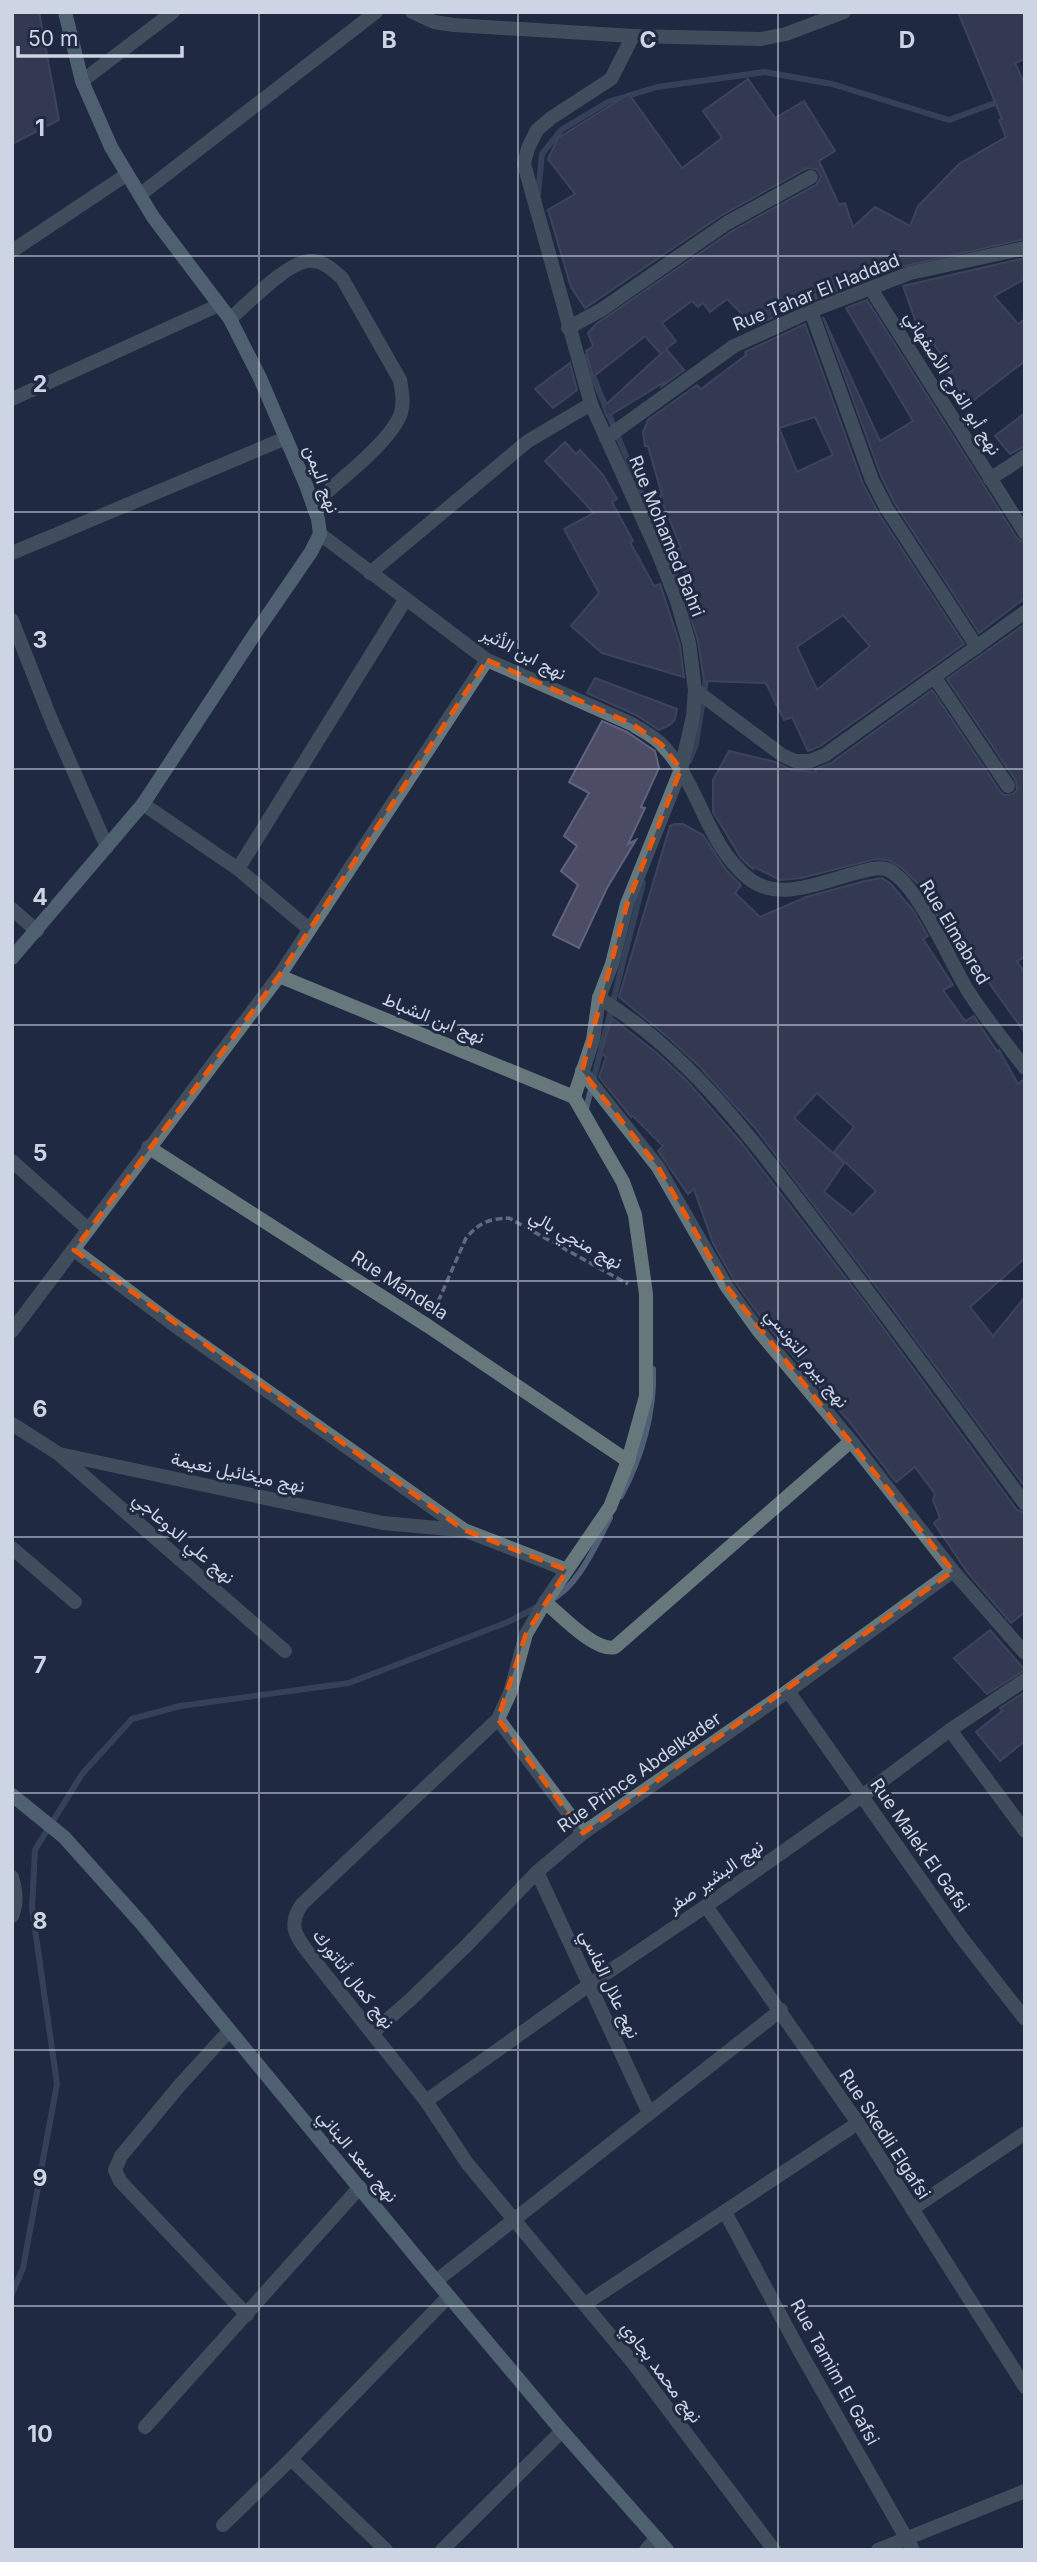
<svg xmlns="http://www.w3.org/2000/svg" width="1037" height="2562" font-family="Inter,Vazirmatn,sans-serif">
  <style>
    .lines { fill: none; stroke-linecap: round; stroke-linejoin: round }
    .stream { stroke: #4f5f75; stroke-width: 6 }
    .building { fill: #4d4c65; stroke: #62617f; stroke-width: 2; fill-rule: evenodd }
    .path { stroke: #60697e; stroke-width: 3.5; stroke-dasharray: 7 3.5; stroke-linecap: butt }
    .street { stroke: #67787d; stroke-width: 14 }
    .secondary { stroke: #8aa5ac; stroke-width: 14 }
    .marked { fill: none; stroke: #e8590c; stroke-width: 5; stroke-dasharray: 14 9; stroke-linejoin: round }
    .grid { fill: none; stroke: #cdd4e4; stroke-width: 2; stroke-opacity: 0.55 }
    .labels { text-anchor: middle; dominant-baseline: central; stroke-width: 6; stroke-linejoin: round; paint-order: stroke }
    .street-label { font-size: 18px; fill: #cdd4e4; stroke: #1f2941 }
    .grid-label { font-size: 23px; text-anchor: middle; font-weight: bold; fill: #cdd4e4; stroke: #1f2941; stroke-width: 6; stroke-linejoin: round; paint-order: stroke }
  </style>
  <rect width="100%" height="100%" fill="#1f2941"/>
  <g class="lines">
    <g class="stream">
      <polyline points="538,195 542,154 561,130 608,102 657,87 765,72 832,84 949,120 1003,100"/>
      <polyline points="585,357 688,606"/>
      <polyline points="689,761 696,744 707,673"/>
      <polyline points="586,1109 643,883"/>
      <path d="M621 1496C641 1459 655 1412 653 1369"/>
      <path d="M549 1601C578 1587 595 1546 610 1518"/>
      <polyline points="12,2294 23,2268 57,2084 32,1908 35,1850 82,1774 132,1719 180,1706 349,1683 508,1622 539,1606"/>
    </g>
  </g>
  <g class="building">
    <polygon points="12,12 39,12 59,120 12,144"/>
    <polygon points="958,12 1025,12 1025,59 1015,63 1025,85 1025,239 896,268 895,265 836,291 830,282 814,291 817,298 754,326 727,299 710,312 703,303 698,307 692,301 662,323 676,341 666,349 684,370 662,386 663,383 607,417 603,407 663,352 661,354 645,336 593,377 586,351 593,346 588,333 596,324 732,231 816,185 821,177 817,169 807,168 722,215 585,308 571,287 548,210 575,194 548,159 558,138 629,94 682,168 722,138 703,111 748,79 775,118 804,101 835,151 819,161 839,205 845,203 853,227 875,207 910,226 918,206 959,164 1006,137 999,120 1002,119"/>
    <polygon points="1025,258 1025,279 994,296 1018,324 1025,319 1025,361 970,403 947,374 953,370 929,338 923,342 903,286"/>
    <polygon points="867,300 1017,538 1025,543 1025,598 979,633 895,504 881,476 823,317 880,441 913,421 846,308"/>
    <path d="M805 324 863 484 879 514 964 644 820 746 808 751 792 717 784 720 766 683 704 681 698 641 678 577 685 574 676 550 681 548 660 496 662 495 648 446H645L643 432 648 420 697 385 701 389 746 355 745 352ZM815 417 833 455 797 472 779 428ZM843 615 870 646 817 690 797 647Z"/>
    <polygon points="570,363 577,390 553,408 535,389"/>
    <polygon points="1025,413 1025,446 1010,454 995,436"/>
    <polygon points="565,442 576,454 580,450 603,475 617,499 612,502 633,541 630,542 654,586 660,584 680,645 684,677 602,653 571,626 599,593 564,529 594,513 545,461"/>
    <polygon points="1025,624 1025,957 1017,961 1025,974 1025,1033 946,923 943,925 917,883 902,868 888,860 876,859 801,878 780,880 754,867 753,869 741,858 713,812 713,780 729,751 775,762 792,770 816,772 815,769 831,763 932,690 1000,791 1004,795 1013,794 1017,790 1016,781 947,679"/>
    <polygon points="595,678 677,709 675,719 670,725 659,730 636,715 587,693"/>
    <polygon points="602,721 627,732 649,747 655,751 659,768 641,807 645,808 628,844 636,840 607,888 579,948 553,935 578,885 561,871 577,846 564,836 589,793 569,782"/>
    <path d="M675 824H683L703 835 726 870 741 885 735 893 760 917 806 897 865 881 882 878 891 884 913 910 928 936 923 939 953 985 943 990 965 1021 974 1016 997 1051 999 1050 1018 1084 1025 1078V1258L970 1307 993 1336 1025 1297V1487L881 1293 755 1128 700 1067 670 1039 619 997 670 826ZM817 1093 854 1127 834 1152 876 1191 853 1215 824 1192 844 1163 794 1118Z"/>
    <polygon points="612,1018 658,1054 687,1081 740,1141 866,1304 1017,1510 1025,1513 1025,1612 1011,1623 967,1572 934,1523 940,1518 933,1500 935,1494 915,1467 896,1482 851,1424 764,1322 735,1282 713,1243 694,1189 688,1194 658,1151 663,1146 632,1115 631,1117 599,1077 606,1057 601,1053"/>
    <polygon points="990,1630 1025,1670 987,1694 954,1658"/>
    <polygon points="1025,1692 1025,1741 1000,1761 976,1732 1002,1711 1000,1708"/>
  </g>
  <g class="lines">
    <path class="path" d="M434 1311 466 1238C480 1222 488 1219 509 1218L628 1284"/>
    <g class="street">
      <polyline points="412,12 434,22 454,25 633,36 761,39 786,34 844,12"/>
      <polyline points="82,81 173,12"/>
      <polyline points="141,194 376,12"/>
      <polyline points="12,251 126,175"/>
      <polyline points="871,289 1025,533"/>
      <polyline points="811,311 872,480 887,509 977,647"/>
      <path d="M230 319C249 303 290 258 314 261 325 262 334 271 342 278L400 380C402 392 404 402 401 413 391 442 336 483 313 504"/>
      <polyline points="568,328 601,310 727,223 811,177"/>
      <polyline points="12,399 219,305"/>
      <polyline points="606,438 734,346 811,311 910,273 1025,248"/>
      <polyline points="990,479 1025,456"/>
      <path d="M320 534 487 660 632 724C642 731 654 736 662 745 700 784 705 843 748 878 780 904 824 880 860 872 867 870 879 867 886 869 916 879 951 964 968 991 985 1018 1006 1043 1025 1068"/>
      <polyline points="12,553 286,438"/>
      <polyline points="370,573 528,441 591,404"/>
      <polyline points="12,620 50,717 107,847"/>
      <polyline points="935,678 1008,786"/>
      <polyline points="695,690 782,755 795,761 810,761 825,755 1025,612"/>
      <polyline points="143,804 238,869 309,929"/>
      <polyline points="238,869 405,600"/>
      <polyline points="12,909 37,931"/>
      <polyline points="279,976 574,1097"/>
      <path d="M599 998C693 1055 756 1145 822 1231 891 1321 958 1412 1025 1504"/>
      <polyline points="582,1071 658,1167 727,1287 758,1330 851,1441 953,1571 1025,1653"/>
      <path d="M574 1097 623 1182 635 1215 646 1294V1396L628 1461 610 1507 545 1602 526 1634 510 1693 498 1719 302 1904C287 1926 296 1936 310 1955L426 2101 467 2163 634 2364 774 2550"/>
      <polyline points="574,1097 593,1040 599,998 612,964 627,904 681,769 693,716 695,690 689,643 677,601 659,555 591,404 524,164 528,148 537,130 551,118 611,79 633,36"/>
      <polyline points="148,1147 428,1326 628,1461"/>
      <polyline points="12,1161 88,1229"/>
      <polyline points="74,1250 174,1325 464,1530 567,1570"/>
      <polyline points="12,1331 279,976 487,660"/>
      <polyline points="12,1424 59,1454 383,1523 460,1530"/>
      <polyline points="60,1455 285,1651"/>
      <polyline points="12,1548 75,1602"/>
      <path d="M545 1602C560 1614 596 1653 615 1647L851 1441"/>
      <polyline points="788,1691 961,1937 1025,2019"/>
      <polyline points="498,1719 583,1833"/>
      <polyline points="950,1730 1025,1831"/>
      <polyline points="537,1872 649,2113"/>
      <path d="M12 1877C16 1890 18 1903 12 1916"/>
      <polyline points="706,1906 858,2123 1025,2387"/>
      <polyline points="229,2031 180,2085 121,2156 115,2170 120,2181 247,2315"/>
      <polyline points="372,2033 410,2000 466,1946 537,1872 583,1833 788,1691 953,1571"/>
      <polyline points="426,2101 589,1985 706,1906 862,1796 950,1730 1025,1680"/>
      <polyline points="912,2209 1025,2133"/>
      <polyline points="725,2212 798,2348 913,2550"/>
      <polyline points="436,2281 781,2010"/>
      <polyline points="585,2304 858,2123"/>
      <polyline points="145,2427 360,2187"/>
      <polyline points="291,2459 386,2550"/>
      <polyline points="223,2525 291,2459 449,2296"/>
      <polyline points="442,2550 562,2431"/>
      <polyline points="646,2550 657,2538"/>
      <polyline points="878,2550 1025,2491"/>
    </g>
    <g class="secondary">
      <polyline points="12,958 143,804 254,635 311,552 320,534 318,519 306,485 260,378 230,319 153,217 111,147 82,81 65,12"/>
      <polyline points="12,1795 64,1837 142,1924 436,2281 562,2431 667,2550"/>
    </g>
  </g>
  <path d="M0 0H1037V2562H0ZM487 660 632 724 661 744 681 769 627 904 582 1071 658 1167 727 1287 953 1571 583 1833 498 1719 526 1634 567 1570 464 1530 74 1250 279 976Z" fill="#1f2941" fill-opacity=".55" fill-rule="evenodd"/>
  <path class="marked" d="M487 660 632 724 661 744 681 769 627 904 582 1071 658 1167 727 1287 953 1571 583 1833 498 1719 526 1634 567 1570 464 1530 74 1250 279 976Z"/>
  <path class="grid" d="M259 12V2550M518 12V2550M778 12V2550M12 256H1025M12 512H1025M12 769H1025M12 1025H1025M12 1281H1025M12 1537H1025M12 1793H1025M12 2050H1025M12 2306H1025"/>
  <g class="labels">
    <g class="street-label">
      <text transform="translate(816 292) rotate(-22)">Rue Tahar El Haddad</text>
      <text transform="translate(953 383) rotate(58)">نهج أبو الفرج الأصفهاني</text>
      <text transform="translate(322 479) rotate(70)">نهج اليمن</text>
      <text transform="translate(667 536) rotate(68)">Rue Mohamed Bahri</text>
      <text transform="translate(524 653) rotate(28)">نهج ابن الأثير</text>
      <text transform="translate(955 932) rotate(59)">Rue Elmabred</text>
      <text transform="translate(434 1018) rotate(22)">نهج ابن الشباط</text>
      <text transform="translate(576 1239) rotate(29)">نهج منجي بالي</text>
      <text transform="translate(400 1285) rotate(33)">Rue Mandela</text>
      <text transform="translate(807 1358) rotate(51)">نهج بيرم التونسي</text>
      <text transform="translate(238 1472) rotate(12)">نهج ميخائيل نعيمة</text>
      <text transform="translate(184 1538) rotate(41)">نهج علي الدوعاجي</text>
      <text transform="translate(639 1772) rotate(-35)">Rue Prince Abdelkader</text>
      <text transform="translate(920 1845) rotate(55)">Rue Malek El Gafsi</text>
      <text transform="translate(715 1876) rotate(-35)">نهج البشير صفر</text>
      <text transform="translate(354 1979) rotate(52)">نهج كمال أتاتورك</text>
      <text transform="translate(610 1984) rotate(65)">نهج علال الفاسي</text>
      <text transform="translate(885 2134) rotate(57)">Rue Skedli Elgafsi</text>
      <text transform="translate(358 2156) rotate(50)">نهج سعد البناني</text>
      <text transform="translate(662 2372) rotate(53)">نهج محمد بجاوي</text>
      <text transform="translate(835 2372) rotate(61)">Rue Tamim El Gafsi</text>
    </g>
  </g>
  <g class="grid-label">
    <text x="389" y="48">B</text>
    <text x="648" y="48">C</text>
    <text x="907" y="48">D</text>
    <text x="40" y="136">1</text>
    <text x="40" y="392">2</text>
    <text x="40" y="648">3</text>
    <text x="40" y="905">4</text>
    <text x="40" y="1161">5</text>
    <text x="40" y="1417">6</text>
    <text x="40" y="1673">7</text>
    <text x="40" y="1929">8</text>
    <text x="40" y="2186">9</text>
    <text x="40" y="2442">10</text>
  </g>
  <rect width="1037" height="2562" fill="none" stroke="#cdd4e4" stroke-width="28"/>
  <path d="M18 46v10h164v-10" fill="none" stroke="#cdd4e4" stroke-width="3.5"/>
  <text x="28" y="46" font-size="21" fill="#cdd4e4" stroke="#1f2941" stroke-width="5" paint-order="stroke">50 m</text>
</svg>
